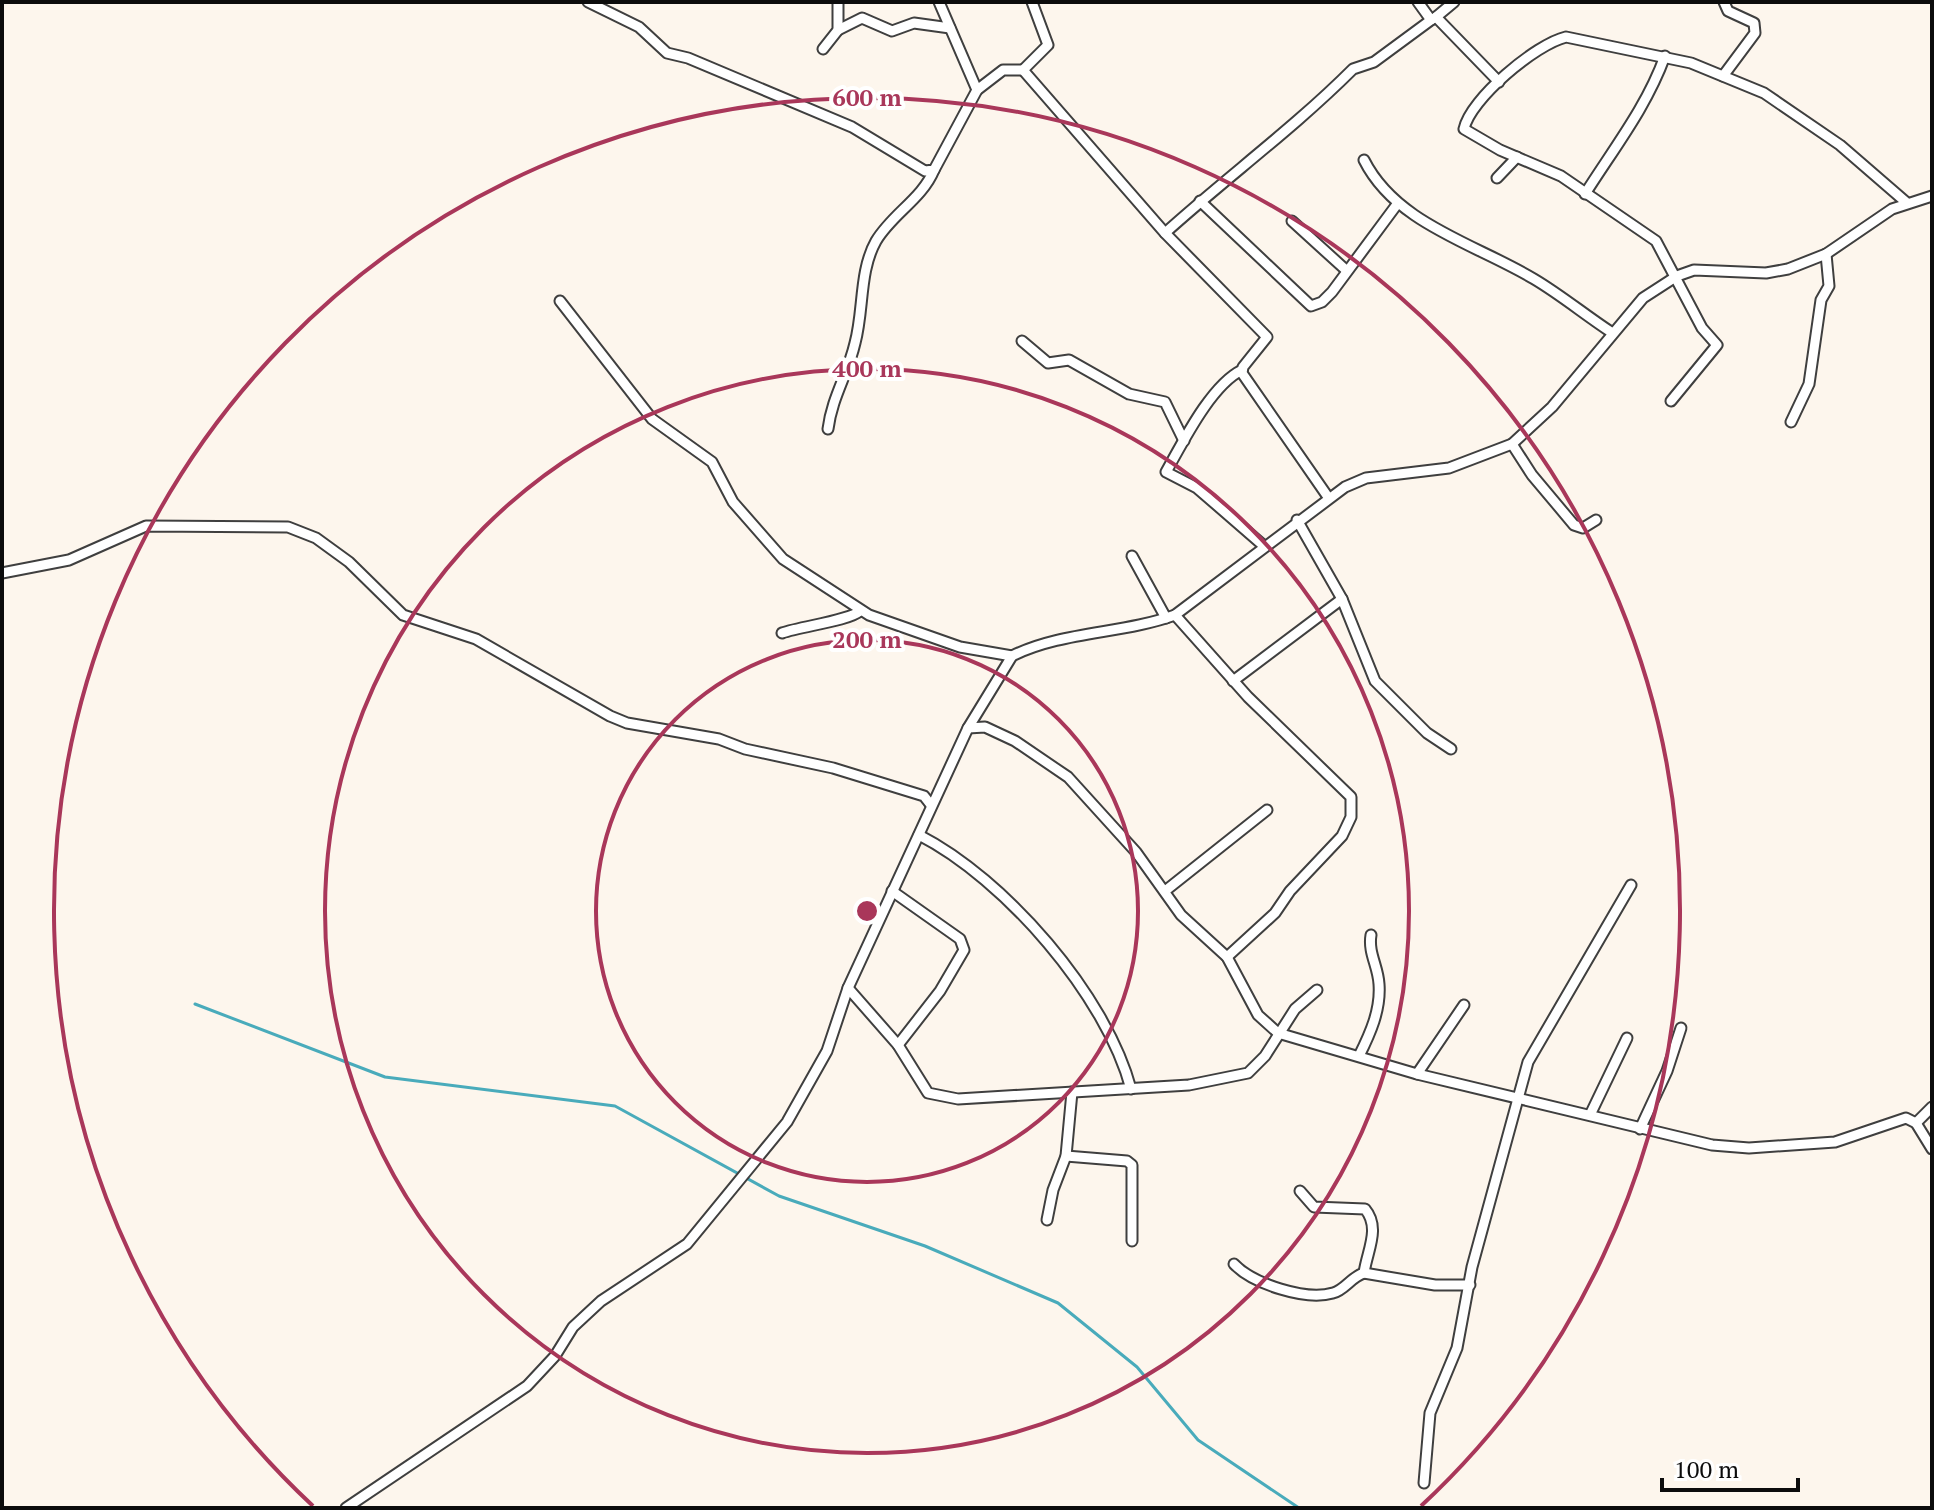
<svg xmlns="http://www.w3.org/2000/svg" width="1934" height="1510" font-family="'PT Serif',serif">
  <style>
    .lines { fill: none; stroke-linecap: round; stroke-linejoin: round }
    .stream { stroke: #49abbb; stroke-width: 3 }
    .minor-casing { stroke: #3f3f3f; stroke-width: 13 }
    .minor { stroke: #fff; stroke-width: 9 }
    .ring { fill: none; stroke: #a9375a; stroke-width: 4 }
    .centre { fill: #a9375a; stroke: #fff; stroke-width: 4 }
    .ring-label { font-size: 24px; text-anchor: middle; font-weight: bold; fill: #a9375a; stroke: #fff; stroke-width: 8; stroke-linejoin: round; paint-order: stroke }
  </style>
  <rect width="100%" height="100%" fill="#fdf6ed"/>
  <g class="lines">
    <polyline class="stream" points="195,1004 385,1077 615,1106 779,1196 925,1246 1058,1303 1137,1367 1198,1440 1299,1508"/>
    <defs>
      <g id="minor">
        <polyline points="588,2 639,27 667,53 688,58 852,127 925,171 934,170 977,90"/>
        <polyline points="939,2 977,90 1003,70 1023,70"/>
        <polyline points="1032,2 1048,45 1023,70 1165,233 1267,337 1243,367 1242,373 1328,497"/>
        <polyline points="1418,2 1431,20 1436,17 1499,82"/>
        <polyline points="1436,17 1454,2"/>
        <polyline points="838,30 862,18 892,31 914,23 950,28"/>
        <polyline points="823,49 838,30 838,2"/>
        <polyline points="1723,76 1755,33 1754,23 1728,11 1724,2"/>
        <path d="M1364 160C1396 224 1476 244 1534 279 1561 295 1585 315 1611 332"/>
        <polyline points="1497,178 1517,157"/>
        <path d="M1585 194C1614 148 1646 108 1665 56"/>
        <polyline points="1200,201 1311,306 1322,302 1332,292 1398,203"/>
        <polyline points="1292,221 1347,271"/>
        <path d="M1165 233C1227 177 1294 128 1353 69L1374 62 1431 20"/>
        <polyline points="560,301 652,419 712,462 733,502 783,559 869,615 960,647 1012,656"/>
        <polyline points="1022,341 1048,363 1069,360 1129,394 1165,402 1184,441"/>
        <path d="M1242 370C1211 385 1183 442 1166 472L1197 488 1264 546"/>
        <path d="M1671 401 1717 345 1702 328 1656 241 1561 176 1500 150 1464 129C1470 99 1536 44 1566 37L1691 63 1764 93 1840 145 1907 203"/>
        <polyline points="1791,422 1809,384 1821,300 1829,286 1826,254"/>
        <path d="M828 429C832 397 848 374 855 343 864 310 859 271 876 241 892 214 922 199 934 170"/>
        <polyline points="1512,444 1532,475 1574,525 1583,528 1596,520"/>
        <polyline points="1297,520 1342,599 1375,681 1427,733 1451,749"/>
        <polyline points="1132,556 1166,618"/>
        <polyline points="2,573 69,560 146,526 288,527 316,538 349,562 403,615 476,639 610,716 627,723 719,739 745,749 833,768 924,796 931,805"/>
        <polyline points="1175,615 1248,697 1351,797 1351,817 1342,836 1290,891 1275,913 1227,957"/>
        <path d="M782 633C802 626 848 621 860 611"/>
        <polyline points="1233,681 1342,599"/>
        <polyline points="968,728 985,727 1015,741 1068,777 1136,852 1181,915 1227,957 1258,1015 1278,1033 1417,1074 1712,1145 1749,1148 1835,1142 1906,1118 1916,1123 1932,1149"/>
        <path d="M919 835C1005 879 1106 995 1131 1089"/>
        <polyline points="892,891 960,939 964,950 940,991 898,1045"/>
        <polyline points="1165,891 1267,810"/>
        <polyline points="848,988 898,1045 928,1093 958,1099 1189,1085 1248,1073 1265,1056 1295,1009 1317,990"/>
        <path d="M1359 1056C1370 1034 1381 1010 1379 984 1378 966 1368 953 1371 935"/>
        <polyline points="1417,1074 1464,1005"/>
        <polyline points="1590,1115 1627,1038"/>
        <polyline points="1916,1123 1932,1107"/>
        <polyline points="1640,1129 1667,1071 1681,1028"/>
        <polyline points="1066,1156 1127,1161 1132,1165 1132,1241"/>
        <path d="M1300 1191 1314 1207 1365 1209C1381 1228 1367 1251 1364 1273"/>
        <polyline points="1047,1220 1053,1190 1066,1156 1072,1092"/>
        <path d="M1234 1264C1253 1284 1306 1301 1333 1293 1345 1290 1351 1277 1364 1273L1435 1285H1470"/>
        <polyline points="1424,1483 1430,1413 1457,1348 1472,1267 1528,1062 1631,885"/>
        <path d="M346 1508 527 1386 555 1356 573 1327 601 1301 687 1244 787 1122 827 1051 848 988 968 728 1012 656C1062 631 1123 634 1175 615L1345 487 1366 478 1449 468 1512 444 1552 407 1643 298 1677 276 1694 270 1766 273 1788 269 1826 254 1892 209 1932 196"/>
      </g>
    </defs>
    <use href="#minor" class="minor-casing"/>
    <use href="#minor" class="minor"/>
  </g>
  <g class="ring">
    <circle cx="867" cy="911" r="271"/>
    <circle cx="867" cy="911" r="542"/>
    <path d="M313 1506A813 813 0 1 1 1421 1506"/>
  </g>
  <circle cx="867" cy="911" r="12" class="centre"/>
  <g class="ring-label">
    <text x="867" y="106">600 m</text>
    <text x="867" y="377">400 m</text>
    <text x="867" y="648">200 m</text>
  </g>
  <rect width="1934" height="1510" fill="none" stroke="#0c0c0c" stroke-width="8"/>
  <path d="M1662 1478v12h136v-12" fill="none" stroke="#0c0c0c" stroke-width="4"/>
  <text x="1674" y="1478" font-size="24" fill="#0c0c0c" stroke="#ffffff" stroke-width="6" paint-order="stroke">100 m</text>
</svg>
